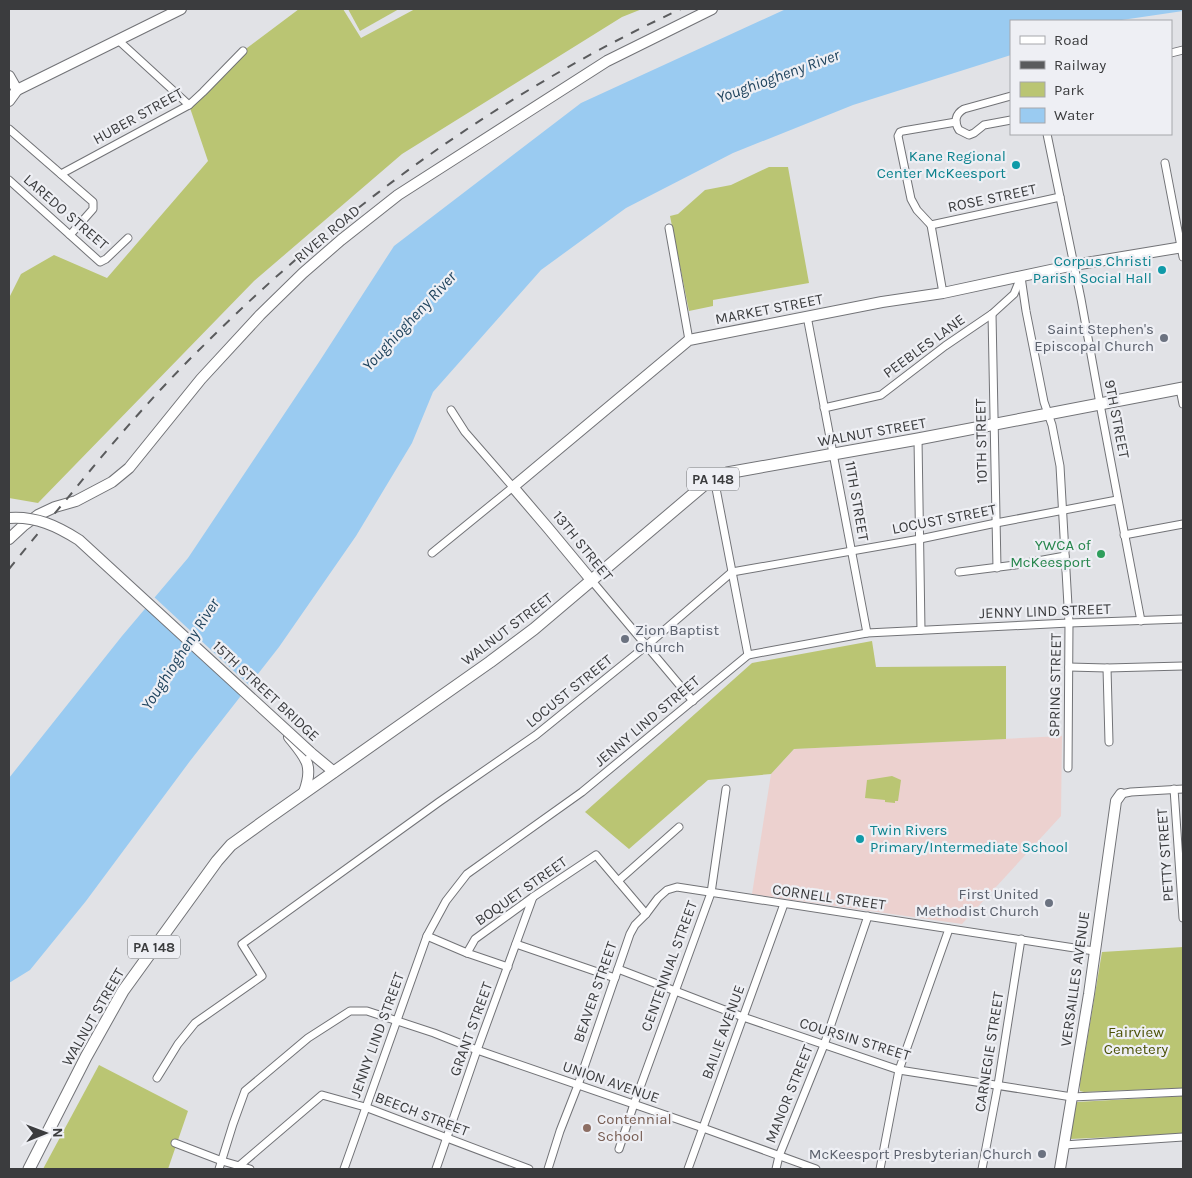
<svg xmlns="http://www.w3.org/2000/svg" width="1192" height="1178" font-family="Karla,sans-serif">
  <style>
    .education { fill: #ecd1cf }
    .green { fill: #bac573 }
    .water { fill: #9acbf1 }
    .pier { fill: #e1e2e6 }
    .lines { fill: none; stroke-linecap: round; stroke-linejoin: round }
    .street-casing { stroke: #727377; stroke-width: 9 }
    .secondary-casing { stroke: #727377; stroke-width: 12 }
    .primary-casing { stroke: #727377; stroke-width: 13 }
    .street { stroke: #fff; stroke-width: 7 }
    .secondary { stroke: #fff; stroke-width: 10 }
    .primary { stroke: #fff; stroke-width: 11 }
    .rail { stroke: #5a5b5d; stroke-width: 2; stroke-dasharray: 9 9; stroke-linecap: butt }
    .secondary-bridge-casing { stroke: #727377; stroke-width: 12; stroke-linecap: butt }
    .secondary-bridge { stroke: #fff; stroke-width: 10 }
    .culture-dot { fill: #0f9aa8; stroke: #eeeff4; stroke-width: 2 }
    .worship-dot { fill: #6b7280; stroke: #eeeff4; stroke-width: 2 }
    .leisure-dot { fill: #2e9e5b; stroke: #eeeff4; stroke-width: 2 }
    .education-dot { fill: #8d6e63; stroke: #eeeff4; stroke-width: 2 }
    .labels { text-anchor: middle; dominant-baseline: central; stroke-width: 4.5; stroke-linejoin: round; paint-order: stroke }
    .shield { fill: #eeeff4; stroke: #717275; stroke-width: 1 }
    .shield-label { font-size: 14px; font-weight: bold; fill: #3b3c3e }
    .street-label { font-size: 15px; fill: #3b3c3e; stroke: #eeeff4 }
    .culture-label { font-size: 15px; fill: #0d838f; stroke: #eeeff4; text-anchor: end }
    .worship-label { font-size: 15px; fill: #5b616d; stroke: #eeeff4; text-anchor: end }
    .leisure-label { font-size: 15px; fill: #27864d; stroke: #eeeff4; text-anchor: end }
    .park-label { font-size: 15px; fill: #4c5206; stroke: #eeeff4 }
    .education-label { font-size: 15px; fill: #785e54; stroke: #eeeff4; text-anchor: start }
    .water-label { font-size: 16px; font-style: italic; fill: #20445e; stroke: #eeeff4 }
  </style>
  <rect width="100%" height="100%" fill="#e1e2e6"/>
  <polygon class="education" points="1062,736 1061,816 962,924 752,894 771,774 794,749"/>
  <g class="green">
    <polygon points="299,9 343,9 361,38 415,9 642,9 622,17 402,154 254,281 38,503 9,498 9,298 21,274 54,255 107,278 208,161 189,105 243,51"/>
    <polygon points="348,9 399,9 360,31"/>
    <polygon points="769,167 788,167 809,283 713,300 713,306 689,311 670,216 678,214 705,190 731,185"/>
    <polygon points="872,641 876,667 1006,666 1006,739 794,749 771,774 708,780 629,849 585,812 752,663"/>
    <polygon points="892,776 901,780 898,801 895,801 895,803 885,802 885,800 865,798 867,780"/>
    <polygon points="1183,947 1183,1088 1084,1092 1080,1091 1080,1083 1102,952"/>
    <polygon points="99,1065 188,1111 168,1169 43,1169"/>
    <polygon points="1183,1096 1183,1134 1070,1139 1075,1104 1077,1102"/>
  </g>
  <polygon class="water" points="786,9 1183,9 1183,11 1115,21 1011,21 1011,55 853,105 733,153 626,208 541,270 433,392 412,443 356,536 279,647 190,761 86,901 30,970 9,983 9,778 122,636 188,558 319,362 394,246 581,103"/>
  <polygon class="pier" points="153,596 251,687 243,697 144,606"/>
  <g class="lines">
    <defs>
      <g id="street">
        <polyline points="118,40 189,105"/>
        <polyline points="1171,53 1183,50"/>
        <path d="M1011 96 964 109C955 114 954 122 959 130L969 135 974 133 984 125 1011 120"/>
        <polyline points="9,129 93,202 93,209 70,235"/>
        <polyline points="1047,134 1081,299 1100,404 1141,621"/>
        <polyline points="1165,163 1183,257"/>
        <polyline points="61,174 189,105 203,92 243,51"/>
        <polyline points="9,180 100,262 106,259 128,238"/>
        <polyline points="931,225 917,210 911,199 898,136 900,132 903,131 956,122"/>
        <polyline points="931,225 1060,197"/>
        <polyline points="931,225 943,293"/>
        <polyline points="669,228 689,340"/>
        <polyline points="1021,277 1026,311 1044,402 1052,425 1060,466 1069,623 1068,768"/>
        <polyline points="992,314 997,568"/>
        <polyline points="807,316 867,633"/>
        <polyline points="1180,389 1183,404"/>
        <polyline points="824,408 881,395 945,346 992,314 1014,294 1021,277"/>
        <polyline points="918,439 921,630"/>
        <polyline points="714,478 748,655"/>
        <polyline points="1124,535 1183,524"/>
        <polyline points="432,553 513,487 465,432 451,410"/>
        <polyline points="959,572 1015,565 1065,556"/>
        <polyline points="592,581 693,701"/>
        <polyline points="1069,667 1107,668 1183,666"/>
        <polyline points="1107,668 1109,742"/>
        <polyline points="1174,789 1183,918"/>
        <polyline points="1121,794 1131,792 1183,789"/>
        <polyline points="618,881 679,827"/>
        <polyline points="427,936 467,953 508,967"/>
        <polyline points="516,944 615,978"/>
        <polyline points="467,953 475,939 533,897 596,855 646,914"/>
        <polyline points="618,969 743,1017 899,1070 1072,1097 1183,1092"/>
        <polyline points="157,1078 178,1044 195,1023 262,976 242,944 439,802 536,735 646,646 732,572 920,539 996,523 1117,500"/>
        <polyline points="175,1143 222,1161 250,1169"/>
        <polyline points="1064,1145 1183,1137"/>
        <polyline points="619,1149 634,1104 711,893 726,789"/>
        <polyline points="239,1166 322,1095 365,1107 529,1169"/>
        <polyline points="219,1169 233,1124 245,1091 308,1038 350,1011 367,1011 434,1033 477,1050 703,1128 816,1169"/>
        <polyline points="344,1169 427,936 446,901 467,874 582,792 748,655 867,633 1069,623 1183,619"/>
        <polyline points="436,1169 477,1050 533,897"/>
        <polyline points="548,1169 560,1131 578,1085 630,934 635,925 646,914 658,898 667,890 677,887 1094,951"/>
        <polyline points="688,1169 784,904"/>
        <polyline points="776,1169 779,1156 824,1045 868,916"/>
        <polyline points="880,1169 899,1070 949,929"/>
        <polyline points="982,1169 998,1085 1021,939"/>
      </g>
      <g id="secondary">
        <polyline points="9,76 17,90"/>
        <polyline points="9,101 17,90 181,9"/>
        <polyline points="9,539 23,526 38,515 55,507 76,501 112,482 129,468 201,379 260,315 303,273 341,240 398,195 607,61 712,9"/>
        <polyline points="592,581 548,528 513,487 689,340 882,302 943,293 1074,265 1183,247"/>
        <path d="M289 737C306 758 314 765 304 792"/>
        <polyline points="310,752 334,772"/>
        <polyline points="1060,1169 1089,994 1116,801 1121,794"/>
      </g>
      <polyline id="primary" points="29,1169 86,1057 123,991 217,861 231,845 267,819 490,662 534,629 704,485 714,478 727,473 918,439 1183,388"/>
    </defs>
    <use href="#street" class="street-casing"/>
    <use href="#secondary" class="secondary-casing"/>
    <use href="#primary" class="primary-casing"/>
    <use href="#street" class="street"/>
    <use href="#secondary" class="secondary"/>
    <use href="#primary" class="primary"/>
    <path class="rail" d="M9 569C29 544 50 519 71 494 113 442 156 392 204 345 342 207 504 91 681 9"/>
    <defs>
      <path id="secondary-bridge" d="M9 518C36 516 57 526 79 540L310 752"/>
    </defs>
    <use href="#secondary-bridge" class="secondary-bridge-casing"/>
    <use href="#secondary-bridge" class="secondary-bridge"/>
  </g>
  <g class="culture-dot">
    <circle cx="1016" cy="165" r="5"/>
    <circle cx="1162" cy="270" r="5"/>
    <circle cx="860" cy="839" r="5"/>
  </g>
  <g class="worship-dot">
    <circle cx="1164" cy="338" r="5"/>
    <circle cx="625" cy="639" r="5"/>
    <circle cx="1049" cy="903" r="5"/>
    <circle cx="1042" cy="1154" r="5"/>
  </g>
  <circle class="leisure-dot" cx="1101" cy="554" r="5"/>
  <circle class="education-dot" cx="587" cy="1128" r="5"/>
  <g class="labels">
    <g class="shield">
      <rect x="687" y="467.5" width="52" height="23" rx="4"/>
      <rect x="128" y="935.5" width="52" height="23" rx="4"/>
    </g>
    <g class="shield-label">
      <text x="713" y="479">PA 148</text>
      <text x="154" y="947">PA 148</text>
    </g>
    <g class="street-label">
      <text transform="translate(138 116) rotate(-29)">HUBER STREET</text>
      <text transform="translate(992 198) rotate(-12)">ROSE STREET</text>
      <text transform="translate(66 212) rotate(41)">LAREDO STREET</text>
      <text transform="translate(327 234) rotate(-40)">RIVER ROAD</text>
      <text transform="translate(769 309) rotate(-11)">MARKET STREET</text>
      <text transform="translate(924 346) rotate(-36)">PEEBLES LANE</text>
      <text transform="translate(1117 419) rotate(79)">9TH STREET</text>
      <text transform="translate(872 432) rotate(-10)">WALNUT STREET</text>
      <text transform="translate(981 441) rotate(-91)">10TH STREET</text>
      <text transform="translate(857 501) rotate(80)">11TH STREET</text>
      <text transform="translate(944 519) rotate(-11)">LOCUST STREET</text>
      <text transform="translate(583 546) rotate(51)">13TH STREET</text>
      <text transform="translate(1045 611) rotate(-2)">JENNY LIND STREET</text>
      <text transform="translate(507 629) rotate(-37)">WALNUT STREET</text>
      <text transform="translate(1055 685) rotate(-89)">SPRING STREET</text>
      <text transform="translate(266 691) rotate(43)">15TH STREET BRIDGE</text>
      <text transform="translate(569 691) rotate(-39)">LOCUST STREET</text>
      <text transform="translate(647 721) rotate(-40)">JENNY LIND STREET</text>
      <text transform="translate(1165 855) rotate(-94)">PETTY STREET</text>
      <text transform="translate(521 891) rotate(-35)">BOQUET STREET</text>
      <text transform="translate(829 897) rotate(8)">CORNELL STREET</text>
      <text transform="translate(669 966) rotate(-70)">CENTENNIAL STREET</text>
      <text transform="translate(1075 979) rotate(-82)">VERSAILLES AVENUE</text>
      <text transform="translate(595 992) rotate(-71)">BEAVER STREET</text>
      <text transform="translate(93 1017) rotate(-60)">WALNUT STREET</text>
      <text transform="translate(471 1029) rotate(-70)">GRANT STREET</text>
      <text transform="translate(723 1032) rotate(-70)">BAILIE AVENUE</text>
      <text transform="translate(377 1035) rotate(-70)">JENNY LIND STREET</text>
      <text transform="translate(855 1039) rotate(17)">COURSIN STREET</text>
      <text transform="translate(989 1052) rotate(-81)">CARNEGIE STREET</text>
      <text transform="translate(611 1082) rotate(19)">UNION AVENUE</text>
      <text transform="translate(789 1094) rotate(-68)">MANOR STREET</text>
      <text transform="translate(422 1114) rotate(21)">BEECH STREET</text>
    </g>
    <g class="culture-label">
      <text x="1006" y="156">Kane Regional<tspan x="1006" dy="17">Center McKeesport</tspan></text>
      <text x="1152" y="261">Corpus Christi<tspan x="1152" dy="17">Parish Social Hall</tspan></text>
      <text x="870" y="830" text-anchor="start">Twin Rivers<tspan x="870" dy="17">Primary/Intermediate School</tspan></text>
    </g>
    <g class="worship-label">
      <text x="1154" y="329">Saint Stephen's<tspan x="1154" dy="17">Episcopal Church</tspan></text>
      <text x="635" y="630" text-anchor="start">Zion Baptist<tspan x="635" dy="17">Church</tspan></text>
      <text x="1039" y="894">First United<tspan x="1039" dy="17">Methodist Church</tspan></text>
      <text x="1032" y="1154">McKeesport Presbyterian Church</text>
    </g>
    <g class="leisure-label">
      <text x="1091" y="545">YWCA of<tspan x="1091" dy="17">McKeesport</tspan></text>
    </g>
    <g class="park-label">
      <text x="1136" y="1032">Fairview<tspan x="1136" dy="17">Cemetery</tspan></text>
    </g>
    <g class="education-label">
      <text x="597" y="1119">Contennial<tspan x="597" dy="17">School</tspan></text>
    </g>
    <g class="water-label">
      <text transform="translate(778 76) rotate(-20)">Youghiogheny River</text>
      <text transform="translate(409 321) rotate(-47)">Youghiogheny River</text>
      <text transform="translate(180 654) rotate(-57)">Youghiogheny River</text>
    </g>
  </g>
  <rect width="1192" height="1178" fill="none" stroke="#3b3c3e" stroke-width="20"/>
  <rect x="1010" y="20" width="162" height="115" fill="#eeeff4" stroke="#a6a7ab"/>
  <rect x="1020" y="36" width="25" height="8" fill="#ffffff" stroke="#a6a7ab"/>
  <text x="1054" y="45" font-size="15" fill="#3b3c3e">Road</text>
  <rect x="1020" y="61" width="25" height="8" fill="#5a5b5d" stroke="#a6a7ab"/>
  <text x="1054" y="70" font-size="15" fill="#3b3c3e">Railway</text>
  <rect x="1020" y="82" width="25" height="15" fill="#bac573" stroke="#a6a7ab"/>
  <text x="1054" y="95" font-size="15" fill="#3b3c3e">Park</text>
  <rect x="1020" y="108" width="25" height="15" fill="#9acbf1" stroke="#a6a7ab"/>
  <text x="1054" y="120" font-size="15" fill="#3b3c3e">Water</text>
  <g transform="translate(45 1133) rotate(89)" stroke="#eeeff4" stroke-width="4" paint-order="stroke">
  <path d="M0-4L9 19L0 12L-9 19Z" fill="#3b3c3e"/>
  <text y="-8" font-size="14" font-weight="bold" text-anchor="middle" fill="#3b3c3e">N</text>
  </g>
</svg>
